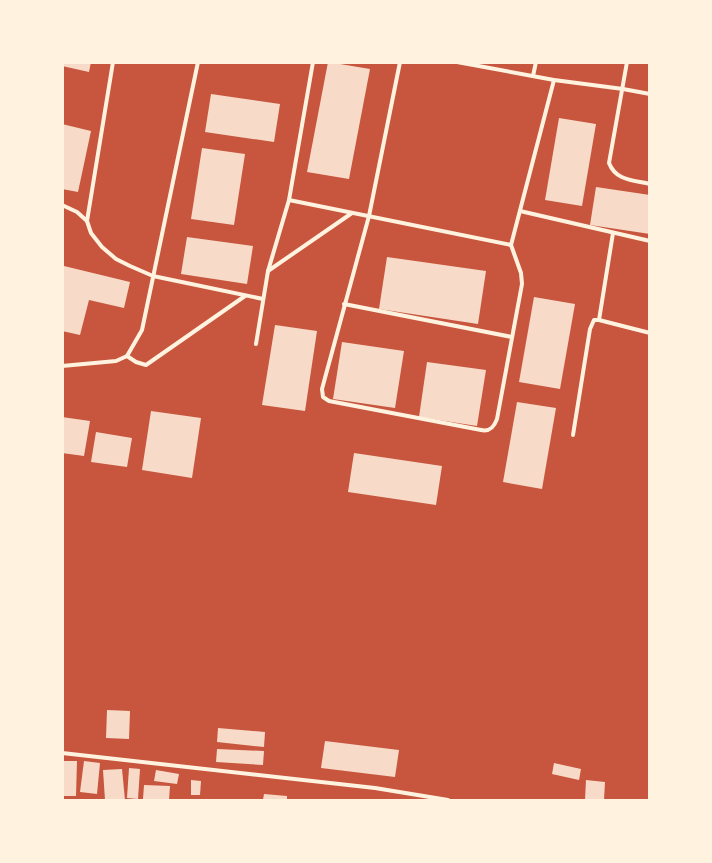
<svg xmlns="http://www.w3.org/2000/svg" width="712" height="863" font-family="Ubuntu,sans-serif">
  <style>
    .building { fill: #f7dbc8 }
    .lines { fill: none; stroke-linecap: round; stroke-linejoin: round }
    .service { stroke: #fff3e0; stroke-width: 4 }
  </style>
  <rect width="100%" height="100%" fill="#c8553d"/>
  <g class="building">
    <polygon points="62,62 91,62 89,72 62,66"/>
    <polygon points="328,62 370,69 349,179 307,172"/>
    <polygon points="211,94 280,104 274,142 205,132"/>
    <polygon points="559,118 596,124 582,206 545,200"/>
    <polygon points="62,124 91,131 78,192 62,189"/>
    <polygon points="202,148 245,154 234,225 191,219"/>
    <polygon points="596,187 650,195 650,234 590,225"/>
    <polygon points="187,237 253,246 247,284 181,274"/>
    <polygon points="387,257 486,271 478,324 379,309"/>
    <polygon points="64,266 130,282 124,308 89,300 80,335 62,331 62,274"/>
    <polygon points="534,297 575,304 560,389 519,382"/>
    <polygon points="275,325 317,331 305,411 262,405"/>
    <polygon points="342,342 404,351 395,408 333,399"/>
    <polygon points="427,362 486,370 477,426 419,417"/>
    <polygon points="517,402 556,408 542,489 503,482"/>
    <polygon points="151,411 201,418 192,478 142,470"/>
    <polygon points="62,417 90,421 84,456 62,453"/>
    <polygon points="96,432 132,438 127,467 91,462"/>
    <polygon points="354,453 442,466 436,505 348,492"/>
    <polygon points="107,710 130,711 129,739 106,738"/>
    <polygon points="218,728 265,732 264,747 217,742"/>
    <polygon points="325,741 399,750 395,777 321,768"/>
    <polygon points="217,749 264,751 263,765 216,762"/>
    <polygon points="62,761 77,761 76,796 62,796"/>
    <polygon points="84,761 100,763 97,794 80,792"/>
    <polygon points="554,763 581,769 579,780 552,774"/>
    <polygon points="129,768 140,769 138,799 127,798"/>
    <polygon points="122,769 125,800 105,800 103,770"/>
    <polygon points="156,770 179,774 177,784 154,781"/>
    <polygon points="191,780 201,781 200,795 191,795"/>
    <polygon points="586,780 605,782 604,800 585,800"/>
    <polygon points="144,785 170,786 169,800 143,799"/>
    <polygon points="264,794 287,796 287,800 263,800"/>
  </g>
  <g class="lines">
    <g class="service">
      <path d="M400 62 369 216 322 389 323 397 329 401 481 430C490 432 494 427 497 419L522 284 521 273 511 245"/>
      <polyline points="457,62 554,80 623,89 650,94"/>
      <path d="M627 62 609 163C616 181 633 180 650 184"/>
      <polyline points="533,76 536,62"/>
      <polyline points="289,200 313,62"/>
      <polyline points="62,205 77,212 87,221 91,233 102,247 116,259 130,266 153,276 263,299"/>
      <polyline points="520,211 650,241"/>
      <polyline points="87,221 113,62"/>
      <polyline points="268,271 352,213"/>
      <polyline points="344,304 512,337"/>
      <polyline points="599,320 613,233"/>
      <polyline points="256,344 268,271 289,200 511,245 554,80"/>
      <polyline points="127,356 136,362 146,365 245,296"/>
      <polyline points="62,366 116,361 127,356 142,330 198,62"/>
      <polyline points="573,435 590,329 594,320 599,320 650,333"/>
      <polyline points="62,753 375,788 448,800"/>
    </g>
  </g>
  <rect width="712" height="863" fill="none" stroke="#fff3e0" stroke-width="128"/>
</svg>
